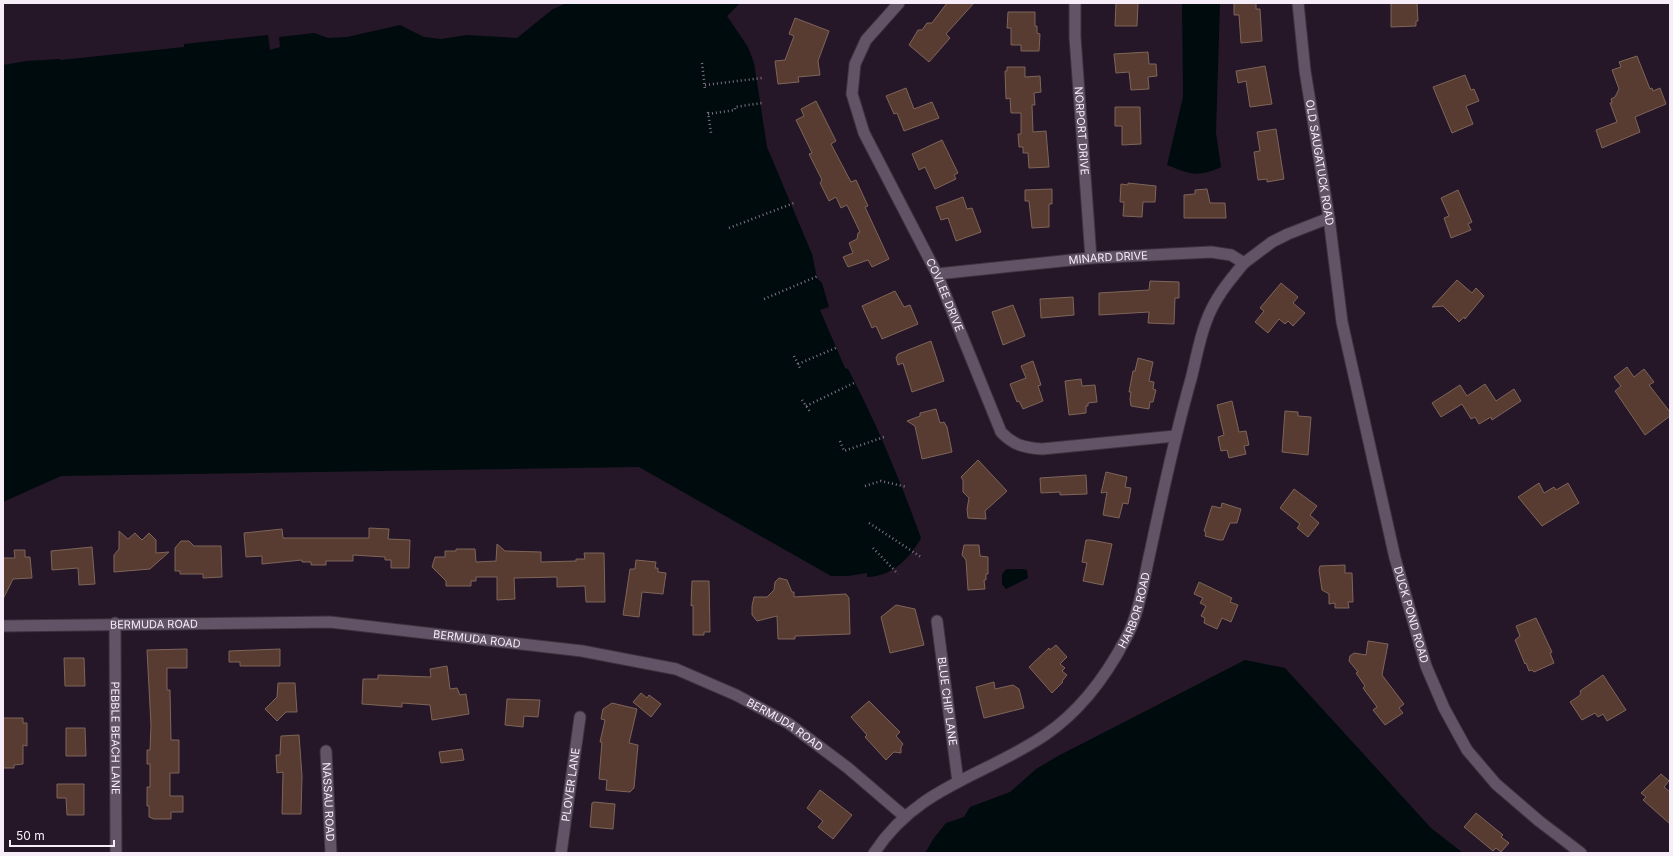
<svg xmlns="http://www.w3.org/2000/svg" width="1673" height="856" font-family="Inter,sans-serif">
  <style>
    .water { fill: #000b0d }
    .building { fill: #583c31; stroke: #7e655a }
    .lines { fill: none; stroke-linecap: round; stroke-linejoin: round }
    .minor-casing { stroke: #3d323f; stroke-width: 13 }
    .path { stroke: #817584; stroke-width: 2.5; stroke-dasharray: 1 3; stroke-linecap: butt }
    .minor { stroke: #635366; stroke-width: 11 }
    .labels { text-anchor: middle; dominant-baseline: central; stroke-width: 4; stroke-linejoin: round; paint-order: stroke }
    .street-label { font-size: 11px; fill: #f7edf9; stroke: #251728 }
  </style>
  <rect width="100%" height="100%" fill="#251728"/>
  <g class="water">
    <path d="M567 3H740L727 16 748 47 754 63 767 147 812 254 817 278 822 283 829 307 820 310 845 368 848 369C877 424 900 480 921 538 909 559 893 576 867 577V573L848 576H831L639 467 61 476 3 502V65L26 61 60 59 61 60 184 47V44L268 35 270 50 280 47 279 37 314 33 328 38 347 37 400 25 424 37 441 39 467 35 517 38 553 9Z"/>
    <path d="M1182 3H1220L1216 133 1221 167C1198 178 1189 174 1167 165L1183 97Z"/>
    <path d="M1008 569C1015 570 1021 568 1027 570L1028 578 1006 589 1002 584V575L1005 570Z"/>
    <polygon points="1245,660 1285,668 1431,828 1463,853 925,853 934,838 946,823 964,817 970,807 1010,792 1036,769 1058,756"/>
  </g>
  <g class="building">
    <polygon points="947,3 974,3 946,34 950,38 929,62 909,45 918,30 922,30 927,23 932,23"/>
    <polygon points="1116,3 1138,3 1137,26 1115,26"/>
    <polygon points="1234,3 1256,3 1256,9 1260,9 1262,41 1241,43 1239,15 1234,15"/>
    <polygon points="1396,3 1417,3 1418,21 1416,21 1416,26 1391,27 1391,4"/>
    <polygon points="1008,12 1035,12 1035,26 1037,26 1037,33 1040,34 1039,51 1021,51 1021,45 1011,45 1011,28 1007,28"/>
    <polygon points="795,18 829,31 818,61 820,75 798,77 799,82 778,84 775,61 785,60 794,36 789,34"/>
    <polygon points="1148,52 1149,64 1156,64 1157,76 1148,77 1149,89 1131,90 1129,72 1116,73 1114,54"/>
    <polygon points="1637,56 1650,89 1652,88 1653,91 1660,88 1666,104 1635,117 1640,132 1602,148 1596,130 1617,122 1610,103 1612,103 1611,99 1615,97 1619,89 1612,70 1621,67 1619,62"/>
    <polygon points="1265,66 1272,104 1250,107 1246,81 1238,83 1236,71"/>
    <polygon points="1007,67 1025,67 1025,77 1040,76 1041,92 1034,93 1035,105 1032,105 1033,132 1046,131 1049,167 1029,168 1028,153 1023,153 1023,147 1019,147 1018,134 1021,134 1021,113 1011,113 1010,98 1006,99 1005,71 1007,71"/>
    <polygon points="1465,75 1471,90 1474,89 1479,101 1466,106 1473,124 1452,133 1433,87"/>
    <polygon points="906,88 914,109 932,102 939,118 904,131 897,113 894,114 886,96"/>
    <polygon points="816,101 836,141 831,144 851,182 856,180 868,206 865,207 889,259 872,267 868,260 848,267 843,257 853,253 849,243 857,239 858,233 860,232 847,205 841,208 836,197 829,201 820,183 822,180 809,154 812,153 796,120 804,116 801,109"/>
    <polygon points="1115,107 1140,107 1141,144 1122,145 1122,126 1115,126"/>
    <polygon points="1276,129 1284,179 1267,182 1267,179 1258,180 1254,152 1260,151 1257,132"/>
    <polygon points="942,140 958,173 954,175 956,179 935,189 925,167 919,170 912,154"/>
    <polygon points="1128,183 1156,186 1155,202 1143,202 1142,217 1123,216 1124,202 1120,202 1121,184 1128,185"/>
    <polygon points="1052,189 1052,204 1049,204 1049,227 1032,228 1029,201 1025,201 1025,190"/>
    <polygon points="1207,189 1210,203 1225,203 1226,218 1184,218 1184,195 1195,194 1195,190"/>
    <polygon points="1458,190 1472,222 1468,224 1471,230 1451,238 1444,218 1449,216 1441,198"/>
    <polygon points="963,197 967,209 972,208 981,232 956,241 948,218 941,220 936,207"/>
    <polygon points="1457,280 1472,293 1476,288 1484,296 1465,319 1464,317 1459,322 1443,306 1432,307"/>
    <polygon points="1150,281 1179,282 1179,298 1175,298 1174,324 1148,323 1149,312 1099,315 1099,293 1149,290"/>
    <polygon points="1281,283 1298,297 1293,303 1305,313 1293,326 1288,321 1285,324 1279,319 1268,333 1255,322 1264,311 1260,308"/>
    <polygon points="895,291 904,307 910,305 918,324 882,339 876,326 872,328 862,306"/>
    <polygon points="1073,297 1074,315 1041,318 1040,299"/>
    <polygon points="1013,305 1025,336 1003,345 992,312"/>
    <polygon points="931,341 944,381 912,392 903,363 898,365 896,358 898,354"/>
    <polygon points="1138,358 1153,362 1149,381 1154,382 1153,389 1156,390 1153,402 1150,402 1149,409 1131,406 1130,399 1131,392 1129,392 1133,371 1135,371"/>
    <polygon points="1033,361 1041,385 1038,386 1043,401 1023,409 1019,401 1017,402 1010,384 1026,378 1021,366"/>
    <polygon points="1627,367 1634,377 1644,369 1654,382 1649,385 1670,412 1670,416 1645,435 1615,391 1621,386 1614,377"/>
    <polygon points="1081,379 1082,386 1095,385 1097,402 1088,403 1088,406 1086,406 1086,413 1069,415 1065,381"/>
    <polygon points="1485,384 1496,401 1514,389 1521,401 1492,420 1491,417 1479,424 1475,417 1471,419 1462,404 1441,417 1432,403 1460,385 1467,396"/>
    <polygon points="1232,401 1239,432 1246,431 1249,445 1244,446 1246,454 1229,458 1227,450 1221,451 1218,437 1224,435 1217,405"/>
    <polygon points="936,409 940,423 944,422 947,427 952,452 922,459 915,426 907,421 920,416 920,413"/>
    <polygon points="1285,411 1298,412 1298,416 1311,417 1308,455 1282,452"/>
    <polygon points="978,460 1007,491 985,511 986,519 968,518 967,509 969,498 963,492 963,480 961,477"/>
    <polygon points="1106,472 1127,477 1125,487 1131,488 1128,504 1123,503 1119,518 1103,515 1107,492 1101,493"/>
    <polygon points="1086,475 1087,494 1060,495 1060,492 1041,493 1040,478"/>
    <polygon points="1539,483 1544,493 1554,487 1556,490 1568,483 1579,503 1542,526 1518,497"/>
    <polygon points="1294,489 1317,506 1310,515 1319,523 1308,537 1297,528 1300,524 1280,508"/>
    <polygon points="1222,503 1241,509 1237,523 1230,523 1223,540 1219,540 1205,536 1206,532 1204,531 1212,506 1221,508"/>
    <polygon points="369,528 389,529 388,539 410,540 409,568 391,568 391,560 385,560 385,557 353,555 353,561 326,561 326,565 311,565 311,562 302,562 302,560 262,564 262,556 246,557 244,533 282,529 283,538 369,538"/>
    <polygon points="119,531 128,539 135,533 142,540 149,533 156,540 156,553 169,552 150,569 114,572 114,555 119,549"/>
    <polygon points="1086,540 1091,540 1112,544 1103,585 1083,581 1087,563 1082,562"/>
    <polygon points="181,541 189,541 194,546 221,546 222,577 203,578 203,574 180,574 180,571 175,571 175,548"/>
    <polygon points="497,544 505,551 541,552 541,562 576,561 576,559 585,559 584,553 604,553 605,602 586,602 585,586 557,587 557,577 514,578 515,599 497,600 497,577 476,577 476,581 471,581 471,586 446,586 446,581 432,567 435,557 445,557 445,551 456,551 456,549 475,549 476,562 496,561"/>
    <polygon points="964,545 979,545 980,556 988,557 988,574 986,574 986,580 984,580 985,589 968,590 966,560 962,555"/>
    <polygon points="92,547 95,584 79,585 78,568 52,570 51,551"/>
    <polygon points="14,550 25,550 25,557 30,557 32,578 13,579 3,599 3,558 15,558"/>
    <polygon points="636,560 656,562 655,568 658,568 658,572 666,573 663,594 642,592 639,617 623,615 630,569 635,569"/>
    <polygon points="1345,565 1345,573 1352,573 1353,602 1348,602 1349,608 1335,608 1335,603 1329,604 1329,594 1322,590 1319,570 1320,566"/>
    <polygon points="779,578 787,580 792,592 794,592 794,597 846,594 849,598 850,634 795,636 795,639 778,639 777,616 757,621 752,615 752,606 754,597 767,597 774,590 775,582"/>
    <polygon points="692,581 709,581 710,632 704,632 704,635 693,635 693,605 691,606"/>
    <polygon points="1199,582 1232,598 1230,602 1238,605 1231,622 1222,618 1217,629 1204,623 1205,618 1201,616 1206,606 1200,603 1203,598 1194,594"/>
    <polygon points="896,605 915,609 924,645 890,653 881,617"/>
    <polygon points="1536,618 1552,652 1550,653 1554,663 1534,672 1532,670 1529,671 1526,663 1525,664 1515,640 1520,636 1516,626"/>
    <polygon points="1368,641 1388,644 1382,675 1404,704 1399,708 1403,713 1385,725 1373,710 1377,707 1363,688 1365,686 1356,673 1358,672 1349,661 1350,656 1354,653 1366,655"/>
    <polygon points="1056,645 1067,657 1060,664 1065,668 1062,671 1067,675 1062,681 1063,682 1052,693 1029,667 1049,648 1050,650"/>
    <polygon points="187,649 187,668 167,668 167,690 170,690 171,740 179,740 179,773 170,773 170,796 183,796 183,812 171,812 171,819 154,819 149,817 149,806 147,806 147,787 150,787 150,764 147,764 147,750 150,750 151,725 147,650"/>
    <polygon points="280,649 280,666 240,666 240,662 229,662 229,651"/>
    <polygon points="64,658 84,658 85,686 65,686"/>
    <polygon points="447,666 450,689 457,688 460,695 466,694 469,714 432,720 430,705 402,703 402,707 362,704 363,679 378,679 378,675 431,677 430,669"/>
    <polygon points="1603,675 1626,710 1607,721 1603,714 1598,717 1595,713 1582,720 1570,702 1579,696 1581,693 1580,691"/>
    <polygon points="994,682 995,689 1013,685 1019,689 1024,708 984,718 976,687"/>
    <polygon points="278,683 295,683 297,712 286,712 277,721 265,709 277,697"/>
    <polygon points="641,693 647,698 649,695 661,704 651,717 633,702"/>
    <polygon points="507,699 540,700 538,717 524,716 523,727 505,725"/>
    <polygon points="869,701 900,732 896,736 903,744 901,747 901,753 894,752 886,760 865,737 867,735 851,717"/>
    <polygon points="612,703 637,709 629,743 638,745 634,788 630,792 606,790 607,780 599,779 602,742 600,742 605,720 601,719 603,709"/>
    <polygon points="3,718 23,718 23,723 27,723 27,746 23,745 23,764 14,765 14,768 3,768"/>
    <polygon points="66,728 85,728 86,756 66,756"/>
    <polygon points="299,735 302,776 301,814 282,814 283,772 277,773 276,755 280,755 281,736"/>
    <polygon points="462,749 464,760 441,763 439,752"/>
    <polygon points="1661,774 1669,781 1664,787 1670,792 1670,824 1643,800 1646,797 1641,793"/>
    <polygon points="57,784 84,784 84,815 67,815 66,798 57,798"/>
    <polygon points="820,790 852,815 833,839 818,827 823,821 807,808"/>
    <polygon points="594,802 615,804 613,829 590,827 592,803"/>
    <polygon points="1476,813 1503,835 1501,837 1509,843 1501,852 1496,848 1493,851 1464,827"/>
  </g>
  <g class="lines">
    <defs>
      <g id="minor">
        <path id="s1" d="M899 3 866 40 855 64 852 94 864 133 937 274 1001 432C1013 445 1025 448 1042 449L1175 436"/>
        <path id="s2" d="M1075 3V37L1091 258"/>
        <path id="s3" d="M1298 3 1305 71 1329 218 1342 322 1395 558 1426 666 1444 708 1467 750 1496 784 1539 821 1581 853"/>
        <path id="s4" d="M937 274 1091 258 1211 252 1231 255 1244 263 1272 242 1288 234 1329 218"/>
        <path id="s5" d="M937 621 958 782"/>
        <path id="s6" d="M115 623 116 853"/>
        <path id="s7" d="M3 626 330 622 582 651 676 669 736 695 788 723 848 768 904 816"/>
        <path id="s8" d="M326 751 331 853"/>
        <path id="s9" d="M561 853 580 717"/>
        <path id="s10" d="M874 853C918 786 983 777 1045 735 1079 712 1106 676 1125 640 1140 614 1144 577 1151 548 1163 491 1175 435 1191 379 1196 360 1199 340 1206 322 1214 299 1229 281 1244 263"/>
      </g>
    </defs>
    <use href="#minor" class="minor-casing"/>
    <g class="path">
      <polyline points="702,63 705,89"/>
      <polyline points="705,85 762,78"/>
      <polyline points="708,112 711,133"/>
      <polyline points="708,114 735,110 735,107 762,103"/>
      <polyline points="729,228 794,203"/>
      <polyline points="764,299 818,276"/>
      <polyline points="794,356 801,370"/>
      <polyline points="798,364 838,347"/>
      <polyline points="802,400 811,413"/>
      <polyline points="806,406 856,382"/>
      <polyline points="840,441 844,451 884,437"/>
      <polyline points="865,486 881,481 907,487"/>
      <polyline points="869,523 921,557"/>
      <polyline points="873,548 898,574"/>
    </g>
    <use href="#minor" class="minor"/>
  </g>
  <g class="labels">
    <g class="street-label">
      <text stroke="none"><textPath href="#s2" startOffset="128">NORPORT DRIVE</textPath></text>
      <text stroke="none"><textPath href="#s3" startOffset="161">OLD SAUGATUCK ROAD</textPath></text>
      <text stroke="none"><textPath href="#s4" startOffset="172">MINARD DRIVE</textPath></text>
      <text stroke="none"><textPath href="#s1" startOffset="328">COVLEE DRIVE</textPath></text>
      <text stroke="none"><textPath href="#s10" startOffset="367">HARBOR ROAD</textPath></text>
      <text stroke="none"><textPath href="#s3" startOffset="623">DUCK POND ROAD</textPath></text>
      <text stroke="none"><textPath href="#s7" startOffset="151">BERMUDA ROAD</textPath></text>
      <text stroke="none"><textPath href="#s7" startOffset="475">BERMUDA ROAD</textPath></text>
      <text stroke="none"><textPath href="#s5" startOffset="81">BLUE CHIP LANE</textPath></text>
      <text stroke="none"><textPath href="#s7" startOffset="799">BERMUDA ROAD</textPath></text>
      <text stroke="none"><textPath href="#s6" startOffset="115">PEBBLE BEACH LANE</textPath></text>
      <text stroke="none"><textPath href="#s9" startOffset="69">PLOVER LANE</textPath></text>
      <text stroke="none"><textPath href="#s8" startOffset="51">NASSAU ROAD</textPath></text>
    </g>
  </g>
  <rect width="1673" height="856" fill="none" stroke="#f7edf9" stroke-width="8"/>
  <path d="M10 840v6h104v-6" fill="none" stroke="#f7edf9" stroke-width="2"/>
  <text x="16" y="840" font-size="12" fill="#f7edf9" stroke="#251728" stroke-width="3" paint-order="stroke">50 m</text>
</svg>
